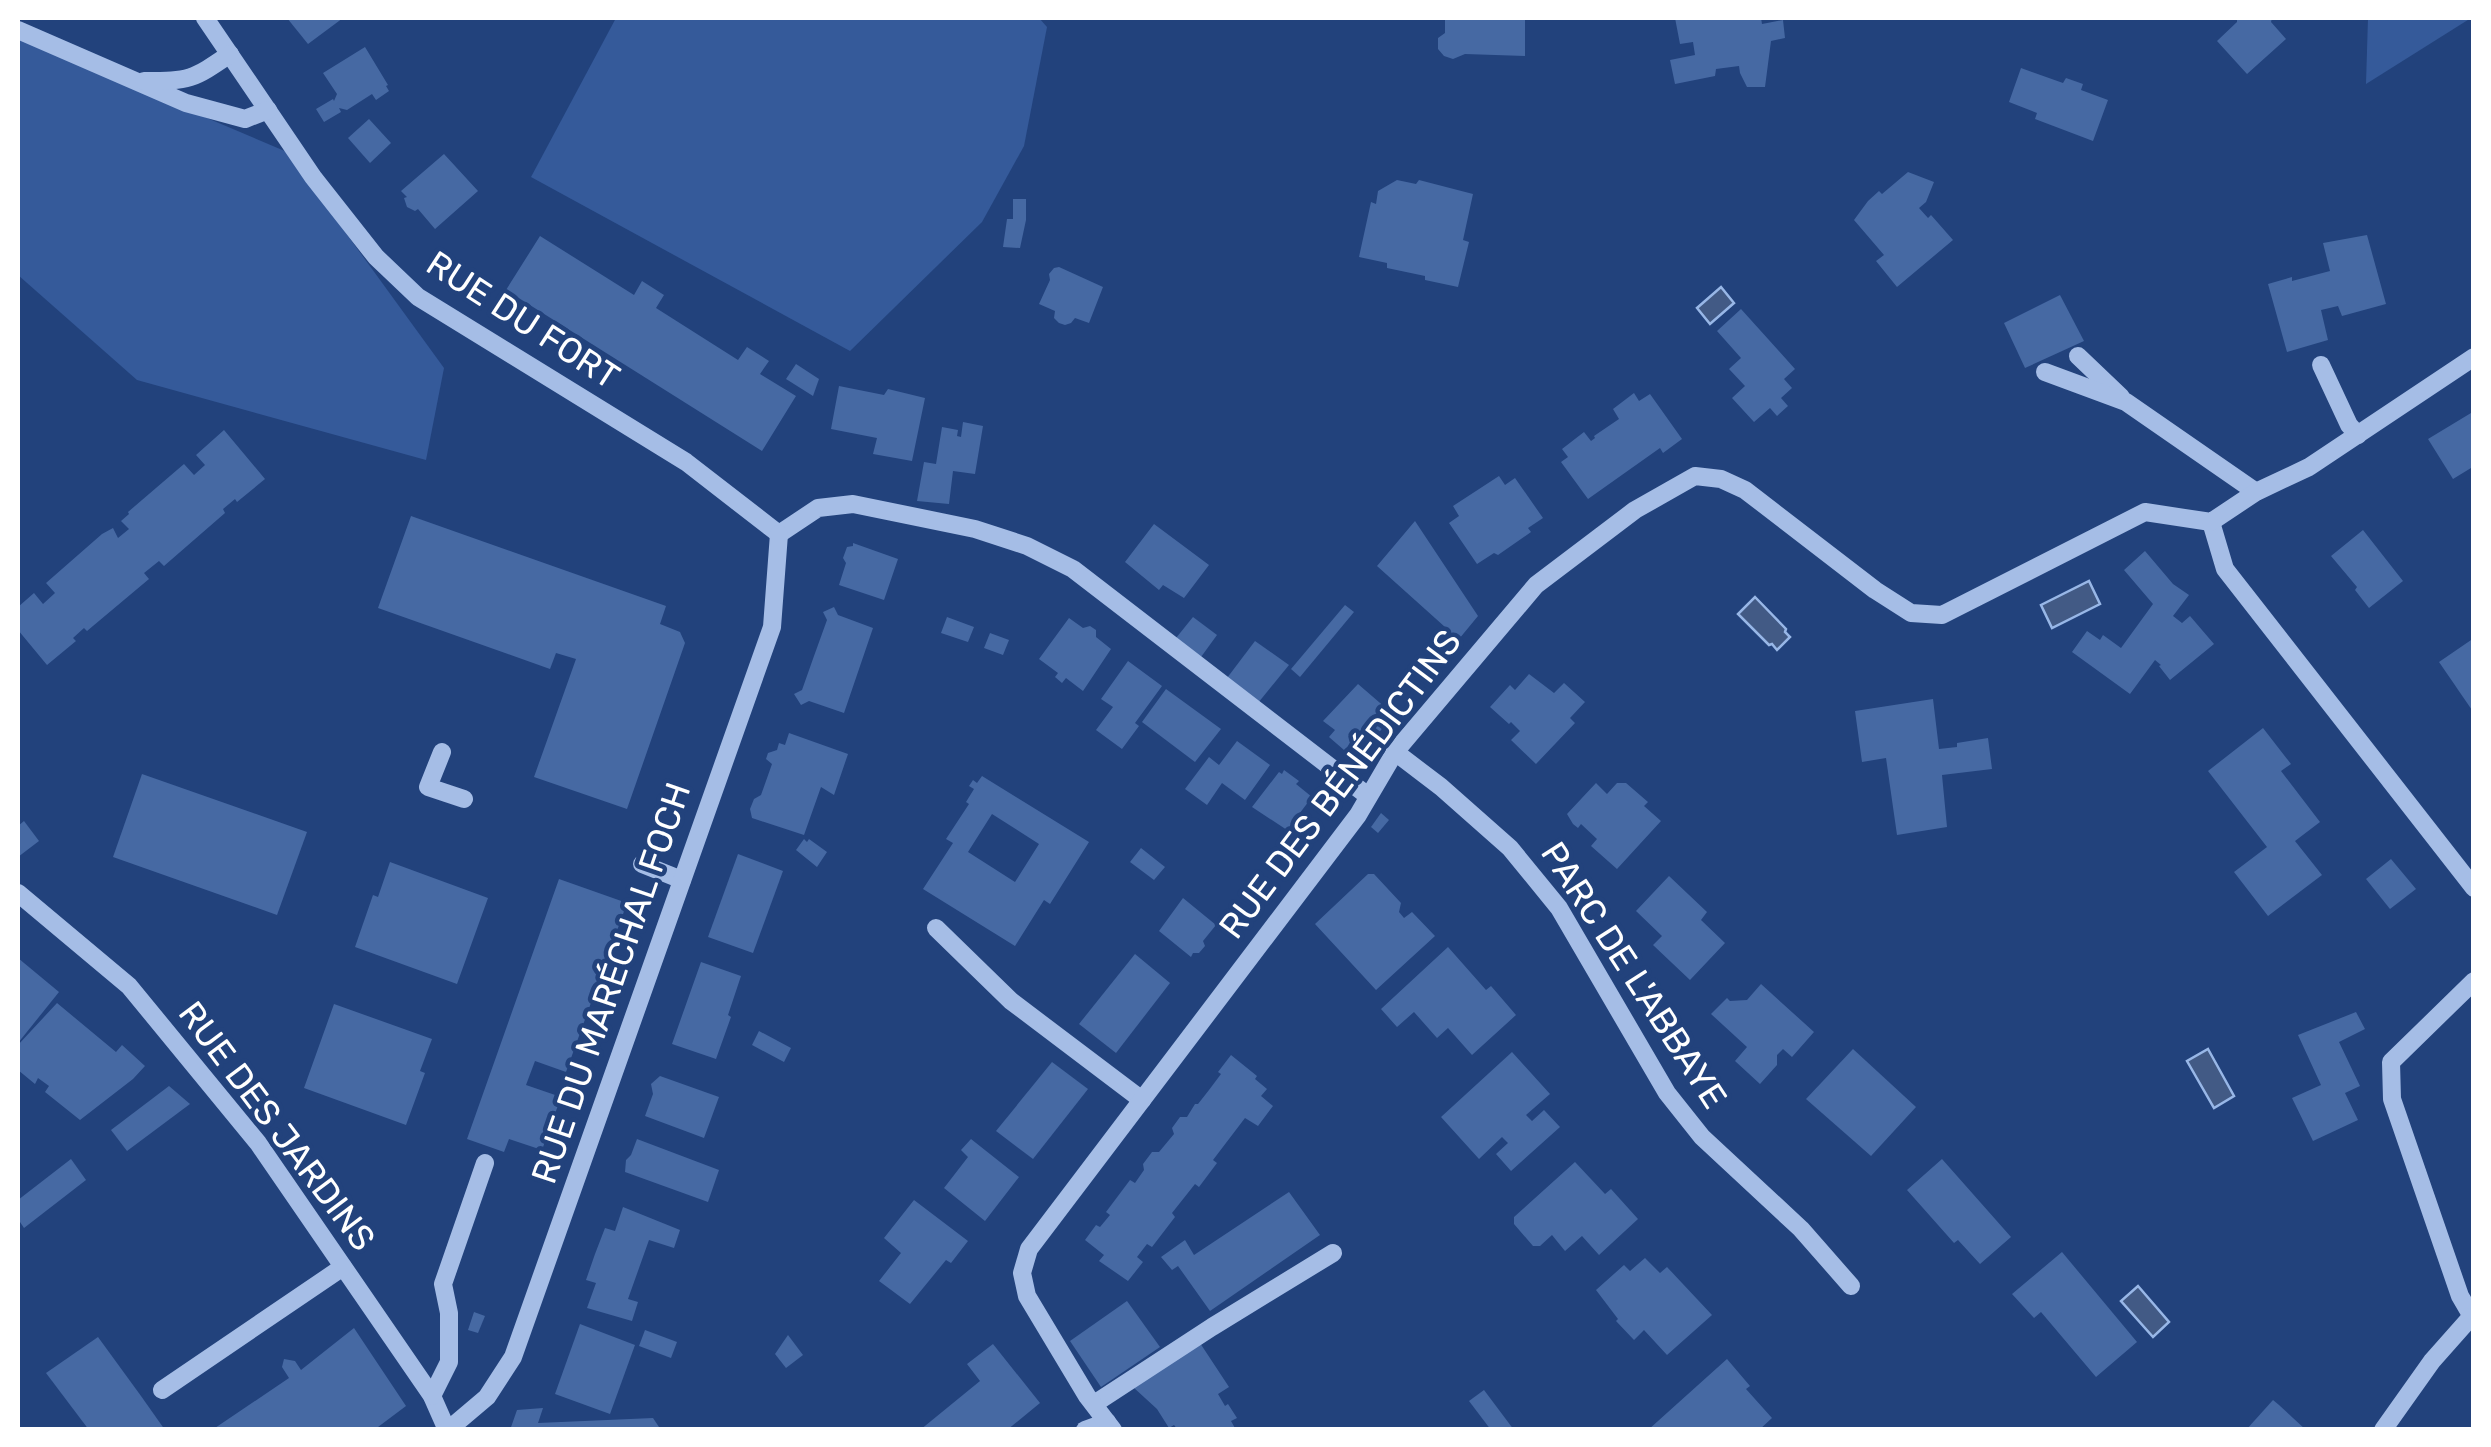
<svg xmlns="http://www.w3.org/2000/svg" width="2491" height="1447" font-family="Rubik,sans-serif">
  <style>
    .green { fill: #355a9a }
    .water { fill: #425a85; stroke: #98b7e7; stroke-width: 2.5 }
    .building { fill: #4669a3; fill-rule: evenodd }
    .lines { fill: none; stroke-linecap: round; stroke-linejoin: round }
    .minor { stroke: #a5bde6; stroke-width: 18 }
    .labels { text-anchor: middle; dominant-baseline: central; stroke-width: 9; stroke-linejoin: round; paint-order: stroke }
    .street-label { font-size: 35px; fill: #fff; stroke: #22427c }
  </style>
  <rect width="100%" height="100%" fill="#22427c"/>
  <g class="green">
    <polygon points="616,18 1039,18 1047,27 1024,146 982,222 850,351 531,177"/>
    <polygon points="2368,18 2471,18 2366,84"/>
    <polygon points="18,38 287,152 444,368 426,460 137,380 18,275"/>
  </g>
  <g class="water">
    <polygon points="1721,287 1734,303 1710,324 1697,308"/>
    <polygon points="2089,581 2100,604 2052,628 2041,605"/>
    <polygon points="1755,597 1786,629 1785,632 1790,637 1777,650 1772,644 1769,645 1738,614"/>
    <polygon points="2208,1049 2234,1096 2214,1108 2187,1061"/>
    <polygon points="2138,1286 2169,1322 2153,1337 2121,1301"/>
  </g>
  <g class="building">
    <polygon points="287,18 343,18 308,44"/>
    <polygon points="1445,18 1525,18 1525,56 1465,54 1453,59 1444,56 1438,49 1438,38 1445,33"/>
    <polygon points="1675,18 1761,18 1762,24 1783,20 1785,38 1771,41 1765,87 1747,87 1740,73 1739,66 1716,69 1715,76 1675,84 1670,60 1695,55 1693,42 1680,44"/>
    <polygon points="2237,18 2272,18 2271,22 2286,39 2247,74 2217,41 2237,22"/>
    <polygon points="365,47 388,85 386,86 389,91 376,100 372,94 347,110 339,108 341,112 324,122 316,109 333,99 334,101 337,94 323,73"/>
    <polygon points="2021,68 2063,83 2066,78 2083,84 2081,90 2108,100 2093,141 2035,119 2037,113 2009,102"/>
    <polygon points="369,119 391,143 370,163 348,138"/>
    <polygon points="444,154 478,191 435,229 418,209 415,211 407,207 404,198 407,197 401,191"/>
    <polygon points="1908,172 1934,182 1926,202 1919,208 1928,218 1931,215 1953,240 1897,287 1876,261 1884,255 1854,220 1868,201 1879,191 1882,194"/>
    <polygon points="1397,180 1416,184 1419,180 1473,194 1463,240 1469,242 1458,287 1425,280 1425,276 1387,268 1387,263 1359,257 1371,202 1376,204 1378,191"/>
    <polygon points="1013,199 1026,199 1026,220 1020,248 1003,247 1007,219 1013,219"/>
    <polygon points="2367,235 2386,304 2342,316 2338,306 2321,310 2328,340 2287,352 2268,284 2292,277 2292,281 2330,271 2323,243"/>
    <polygon points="540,236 634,295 642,281 664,295 656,308 738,360 747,347 769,361 760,374 796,396 762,451 506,290"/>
    <polygon points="1059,267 1103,287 1089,323 1075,318 1071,323 1065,325 1059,323 1054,318 1055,311 1039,304 1050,280 1049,274 1054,268"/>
    <polygon points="2060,295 2084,341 2025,368 2004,323"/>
    <polygon points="1741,309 1795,369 1784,379 1792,388 1781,398 1788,406 1777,416 1770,408 1754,422 1732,398 1745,386 1729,369 1741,358 1717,331"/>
    <polygon points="796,364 819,379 813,396 786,379"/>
    <polygon points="839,386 884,395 888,389 925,398 912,461 873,454 877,438 831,429"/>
    <polygon points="1634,393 1639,401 1650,394 1682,439 1663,453 1660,448 1588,499 1561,462 1568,457 1562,449 1584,432 1591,441 1595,438 1594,436 1619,419 1613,409"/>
    <polygon points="2471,413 2474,417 2474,473 2471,468 2453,479 2428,439"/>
    <polygon points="963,422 983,426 975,474 953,471 949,504 917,501 924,462 936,464 942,427 958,430 957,436 961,437"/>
    <polygon points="224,430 265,479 237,502 235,499 223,509 225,513 164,566 159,561 144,573 149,579 87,631 84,628 73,638 76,641 47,665 18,630 18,607 34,593 43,604 55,593 46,583 102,534 113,528 118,538 129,529 121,521 129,514 128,512 184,464 194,475 205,465 196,455"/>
    <polygon points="1499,476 1505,485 1515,478 1543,518 1528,528 1531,532 1498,555 1494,553 1477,564 1449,523 1459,516 1453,506"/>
    <polygon points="411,516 666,606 660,624 680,632 685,643 627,809 534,777 576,659 556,653 550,669 378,608"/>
    <polygon points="1415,521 1478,616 1445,656 1431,644 1445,627 1377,566"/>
    <polygon points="1154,524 1209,565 1184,598 1163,585 1159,590 1125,562"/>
    <polygon points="2363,530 2403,581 2369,608 2355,590 2357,587 2331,556"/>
    <polygon points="853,543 898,559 884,600 839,585 846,563 843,558 847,547 853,546"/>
    <polygon points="2145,551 2173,584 2189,595 2173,616 2182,623 2190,616 2214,644 2170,680 2159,666 2161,665 2155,660 2130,694 2072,652 2087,631 2100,640 2103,635 2121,648 2153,604 2124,570"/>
    <polygon points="1345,605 1354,612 1300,677 1291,669"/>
    <polygon points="834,607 838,615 873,628 844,713 809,701 801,705 794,694 802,690 814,656 827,620 823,612"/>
    <polygon points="947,617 974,627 968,642 941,633"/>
    <polygon points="1193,617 1217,635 1201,657 1176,638"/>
    <polygon points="1069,618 1083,628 1090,626 1096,630 1096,637 1111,649 1083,691 1066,678 1062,683 1055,677 1058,673 1039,659"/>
    <polygon points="990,633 1009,640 1003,655 984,648"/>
    <polygon points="2474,638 2474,713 2439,662"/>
    <polygon points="1255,641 1289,665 1258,703 1227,678"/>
    <polygon points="1128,661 1162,686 1135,723 1139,726 1122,749 1096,730 1113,707 1101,699"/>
    <polygon points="1529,674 1554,693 1564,683 1585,702 1570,718 1575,723 1536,764 1511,740 1520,731 1511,722 1509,724 1490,707 1510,685 1515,690"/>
    <polygon points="1358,684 1394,715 1361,753 1350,744 1344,750 1329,737 1335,730 1323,721"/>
    <polygon points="1166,689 1221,729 1195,762 1142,722"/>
    <polygon points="1933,699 1939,749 1957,747 1957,743 1988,738 1992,769 1942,775 1947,827 1897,835 1886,758 1862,762 1855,711"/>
    <polygon points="2263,728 2291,764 2281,771 2320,822 2295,841 2322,875 2268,916 2234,872 2267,847 2208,771"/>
    <polygon points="789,733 848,754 834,795 821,787 804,835 752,818 750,809 754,799 761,795 772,764 766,759 768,753 777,750 779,743 785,745"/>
    <polygon points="1237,741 1270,765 1245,800 1222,783 1207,805 1185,789 1209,757 1219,765"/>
    <polygon points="1284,770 1299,781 1296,784 1312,797 1287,830 1252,807 1279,772 1282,774"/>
    <polygon points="142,774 307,832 277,915 113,857"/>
    <path d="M982 776 1089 842 1050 904 1044 900 1015 946 923 889 953 843 946 839 969 804 966 802 974 789 969 786 973 780 977 783ZM992 814 1039 844 1015 882 968 852Z"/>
    <polygon points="1596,783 1607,794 1617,783 1626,783 1648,802 1644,806 1661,821 1617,869 1591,846 1597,839 1581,824 1578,828 1573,824 1567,814"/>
    <polygon points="1381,813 1389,820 1378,833 1371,827"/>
    <polygon points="24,821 39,841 18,857 18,826"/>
    <polygon points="804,839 807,842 809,839 827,852 817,867 796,850"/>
    <polygon points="1141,848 1165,867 1154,880 1130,862"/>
    <polygon points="738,854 783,871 753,953 708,937"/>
    <polygon points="2391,859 2416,889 2390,909 2366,879"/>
    <polygon points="390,862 488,898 457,984 355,947 373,895 378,897"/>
    <polygon points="1368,874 1374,874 1401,903 1399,912 1404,918 1412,912 1435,936 1376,990 1315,924"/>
    <polygon points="1669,876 1707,912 1701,920 1725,943 1690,980 1653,945 1662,936 1636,911"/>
    <polygon points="559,879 627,903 566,1072 535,1061 526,1085 561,1097 542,1150 509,1139 504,1152 467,1139"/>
    <polygon points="1183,898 1216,925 1203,941 1205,946 1199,953 1193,953 1191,957 1159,931"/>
    <polygon points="1448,947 1486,990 1491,986 1516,1015 1472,1055 1448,1028 1437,1038 1414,1012 1397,1027 1381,1009"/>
    <polygon points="1135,954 1170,983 1116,1053 1079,1024"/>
    <polygon points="18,958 59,992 18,1043"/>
    <polygon points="701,962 741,976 728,1015 731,1017 716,1059 672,1044"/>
    <polygon points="1761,984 1814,1032 1792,1057 1783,1049 1777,1055 1777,1065 1760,1084 1735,1061 1747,1047 1711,1014 1727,998 1730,1001 1747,1000"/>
    <polygon points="57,1003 116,1052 122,1045 145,1066 133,1079 80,1120 45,1092 49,1086 38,1078 35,1084 18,1070 18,1045"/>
    <polygon points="334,1004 432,1039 420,1071 425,1073 406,1125 304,1088"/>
    <polygon points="2356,1012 2365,1029 2339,1042 2360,1086 2345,1093 2358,1120 2313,1141 2292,1098 2321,1085 2298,1035"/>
    <polygon points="759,1031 791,1048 784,1062 752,1045"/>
    <polygon points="1853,1049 1916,1107 1871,1156 1806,1099"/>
    <polygon points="1512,1052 1550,1094 1526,1115 1532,1121 1544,1110 1560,1127 1511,1171 1496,1154 1508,1143 1502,1137 1479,1159 1441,1117"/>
    <polygon points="1231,1055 1257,1076 1255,1079 1267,1089 1261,1096 1273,1106 1258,1126 1245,1118 1213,1160 1217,1163 1199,1187 1195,1184 1172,1213 1175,1217 1152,1247 1147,1244 1137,1257 1143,1262 1128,1281 1099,1261 1104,1255 1085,1240 1096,1225 1100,1227 1110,1215 1106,1212 1130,1180 1135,1183 1144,1170 1143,1164 1152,1152 1159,1152 1174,1134 1172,1128 1180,1117 1187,1117 1195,1104 1198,1104 1209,1090 1221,1074 1218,1072"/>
    <polygon points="1052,1062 1088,1089 1033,1159 996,1131"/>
    <polygon points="660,1076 719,1097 704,1138 645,1116 653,1094 651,1084"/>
    <polygon points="169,1086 190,1104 127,1151 111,1130"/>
    <polygon points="637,1139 719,1170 708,1202 625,1172 626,1160 631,1155"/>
    <polygon points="971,1139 1019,1177 985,1221 944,1188 968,1157 961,1150"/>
    <polygon points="71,1159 86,1180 24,1228 18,1219 18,1200"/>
    <polygon points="1942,1159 2011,1237 1980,1264 1958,1240 1954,1243 1907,1190"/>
    <polygon points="1575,1162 1605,1194 1611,1189 1638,1219 1599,1255 1582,1236 1565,1251 1552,1235 1540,1246 1533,1246 1514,1224 1514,1217"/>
    <polygon points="1289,1192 1320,1235 1210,1311 1178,1266 1172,1270 1161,1257 1185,1240 1194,1255"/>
    <polygon points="914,1200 968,1241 951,1263 946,1260 910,1304 879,1281 901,1253 884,1238"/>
    <polygon points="623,1207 680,1230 674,1248 649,1240 628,1299 638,1302 632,1321 587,1308 596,1283 586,1280 595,1254 605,1228 615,1231"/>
    <polygon points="2062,1252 2137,1342 2096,1377 2041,1312 2034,1318 2012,1294"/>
    <polygon points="1645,1258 1660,1273 1667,1267 1712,1315 1667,1355 1644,1330 1634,1340 1616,1321 1618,1319 1596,1290 1624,1265 1630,1271"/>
    <polygon points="1127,1301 1160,1347 1101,1387 1070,1341"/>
    <polygon points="474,1312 485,1316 478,1333 468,1330"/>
    <polygon points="580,1324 635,1345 610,1414 555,1394"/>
    <polygon points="354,1328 406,1406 374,1430 212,1430 289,1378 282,1367 284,1359 295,1361 301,1370"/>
    <polygon points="645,1330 677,1342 671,1358 639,1346"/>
    <polygon points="788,1335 803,1355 786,1368 775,1354"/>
    <polygon points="98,1337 141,1396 165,1430 89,1430 46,1373"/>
    <polygon points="1200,1343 1229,1387 1218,1394 1225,1406 1228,1404 1237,1418 1231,1421 1236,1430 1178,1430 1174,1425 1169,1428 1157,1409 1133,1387"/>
    <polygon points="993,1344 1040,1403 1007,1430 920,1430 980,1381 967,1364"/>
    <polygon points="1727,1359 1750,1386 1746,1389 1772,1418 1759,1430 1648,1430"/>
    <polygon points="1484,1390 1514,1430 1491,1430 1469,1401"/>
    <polygon points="2273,1400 2279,1405 2306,1430 2246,1430"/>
    <polygon points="543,1408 538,1423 653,1418 661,1430 510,1430 517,1410"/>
  </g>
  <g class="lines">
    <g class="minor">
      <polyline points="205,18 313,177 376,257 418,297 686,462 779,534"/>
      <polyline points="18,30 186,103 245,119 268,110"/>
      <path d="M144 81C190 81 192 80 230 54"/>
      <polyline points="2078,356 2121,397"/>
      <polyline points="2321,365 2349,425 2358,435"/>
      <polyline points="2045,372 2126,402 2256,492"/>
      <polyline points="2211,522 2225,569 2474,888"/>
      <polyline points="779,534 818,508 853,504 975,529 1027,546 1073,569 1368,796"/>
      <polyline points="442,752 428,787 464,799"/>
      <polyline points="1395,752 1441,787 1510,848 1559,908 1667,1093 1702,1137 1801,1229 1851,1286"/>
      <polyline points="642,864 682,880"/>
      <polyline points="18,893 129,986 258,1143 432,1396 447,1430"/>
      <polyline points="936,928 1011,1001 1142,1100"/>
      <polyline points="2474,981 2391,1062 2392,1099 2460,1296 2474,1320"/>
      <polyline points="162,1390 343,1267"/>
      <polyline points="432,1396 449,1362 449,1313 443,1284 485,1163"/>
      <polyline points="1094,1404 1212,1327 1333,1253"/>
      <polyline points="448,1430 487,1397 513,1357 772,627 779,534"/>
      <polyline points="1085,1430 1107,1422"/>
      <polyline points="1113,1430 1087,1396 1027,1296 1022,1273 1029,1249 1358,815 1395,752 1536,585 1635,510 1695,476 1721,479 1745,490 1875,590 1911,613 1942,615 2145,512 2211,522 2256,492 2309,467 2474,357"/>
      <polyline points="2383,1430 2432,1361 2471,1317"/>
    </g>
  </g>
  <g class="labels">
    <g class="street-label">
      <text transform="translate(523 320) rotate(33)">RUE DU FORT</text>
      <text transform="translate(1340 784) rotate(-53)">RUE DES BÉNÉDICTINS</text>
      <text transform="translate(1634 975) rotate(57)">PARC DE L'ABBAYE</text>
      <text transform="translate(611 983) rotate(-71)">RUE DU MARÉCHAL FOCH</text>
      <text transform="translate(277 1126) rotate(53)">RUE DES JARDINS</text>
    </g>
  </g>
  <rect width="2491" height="1447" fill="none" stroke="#ffffff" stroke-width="40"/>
</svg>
